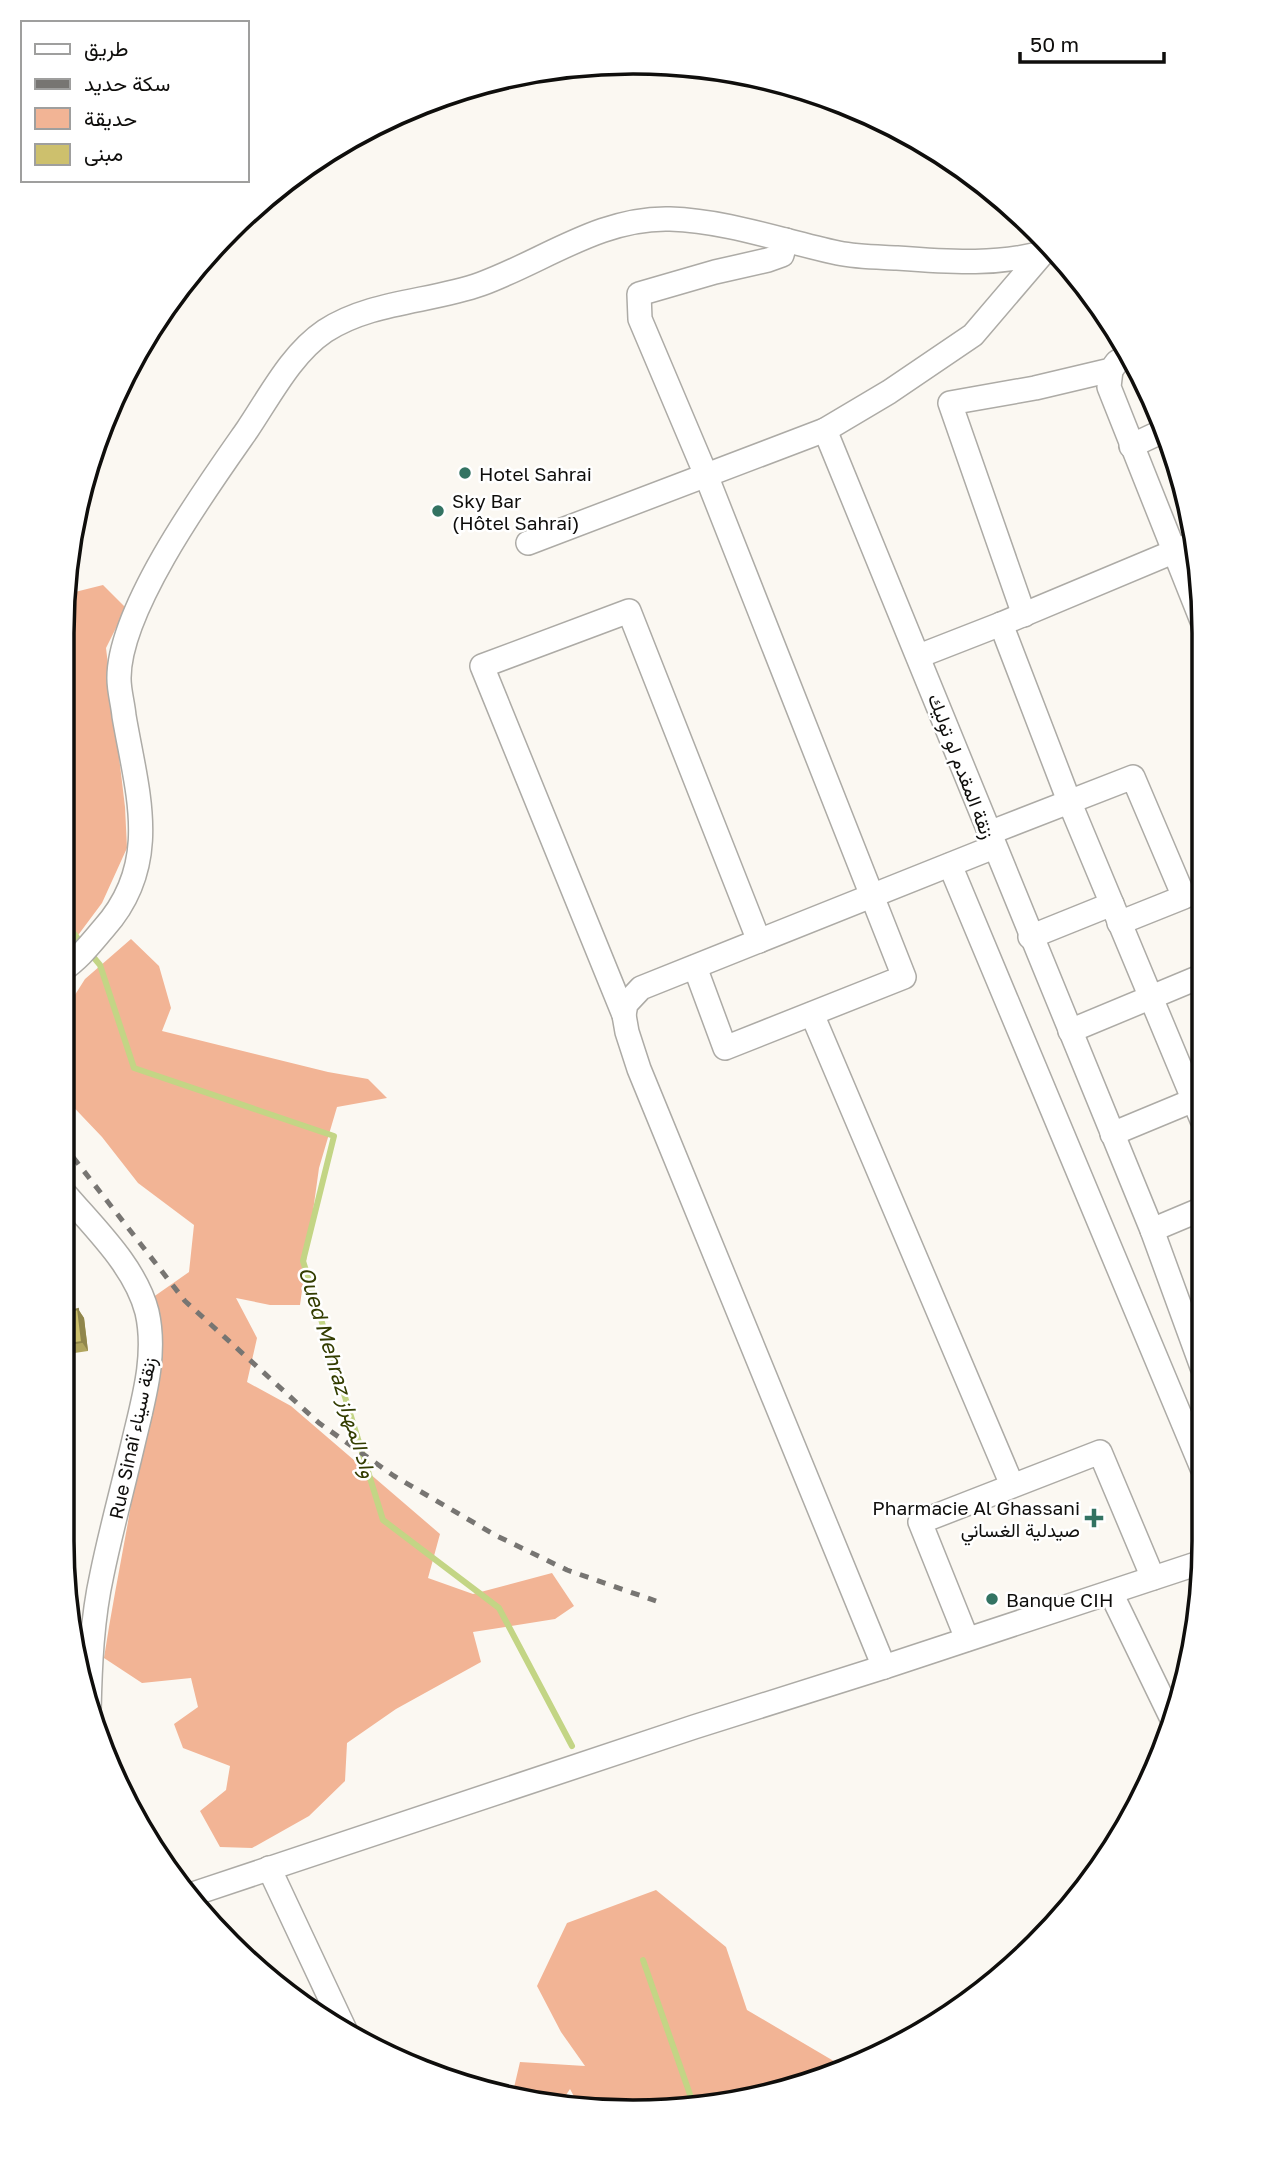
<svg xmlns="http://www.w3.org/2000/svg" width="1265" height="2174" font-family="'Golos Text',Vazirmatn,sans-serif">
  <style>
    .green { fill: #f2b495 }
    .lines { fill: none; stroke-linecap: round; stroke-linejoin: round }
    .stream { stroke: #c3d585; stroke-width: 6 }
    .minor-casing { stroke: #adaba6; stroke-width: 26 }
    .minor { stroke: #fff; stroke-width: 23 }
    .rail { stroke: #777572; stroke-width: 5; stroke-dasharray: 9 9; stroke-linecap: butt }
    .wall { fill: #b0a55e }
    .shaded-wall { fill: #90864c }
    .building { fill: #cdc06d; stroke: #90864c; stroke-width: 2 }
    .poi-dot { fill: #337362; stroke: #fff; stroke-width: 2.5 }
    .labels { text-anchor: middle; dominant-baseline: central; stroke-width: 5; stroke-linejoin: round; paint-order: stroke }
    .poi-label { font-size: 19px; fill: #0f0e0c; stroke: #fff; text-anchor: start }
    .street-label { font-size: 19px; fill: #0f0e0c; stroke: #fff }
    .water-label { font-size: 21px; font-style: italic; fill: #333d00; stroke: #fff }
    .rim { fill: none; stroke: #0f0e0c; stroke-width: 3.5 }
  </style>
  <rect width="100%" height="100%" fill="#fbf8f2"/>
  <g class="green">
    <polygon points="103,585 126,608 106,648 125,807 127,848 102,903 67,950 62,952 62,636 75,592"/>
    <path d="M131 939 159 966 171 1008 162 1031 328 1072 368 1079 387 1098 337 1107 319 1168 300 1305H270L236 1298 257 1338 247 1382 291 1406 440 1534 428 1578 473 1594 552 1573 574 1606 555 1619 473 1632 481 1662 396 1709 347 1743 345 1781 309 1816 252 1848 220 1847 200 1811 226 1790 230 1766 183 1748 174 1724 198 1707 191 1678 142 1683 104 1658C116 1578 135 1499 143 1419 146 1380 147 1340 149 1300L189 1272 194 1225 138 1183 102 1137 62 1095V1010L66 1009 85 979Z"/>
    <polygon points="656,1890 726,1947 747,2010 849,2070 669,2112 577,2102 570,2089 562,2101 512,2096 520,2062 585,2066 561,2032 537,1986 567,1923"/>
  </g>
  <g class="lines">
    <g class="stream">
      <polyline points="62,919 83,945"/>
      <polyline points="90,953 100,965 134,1068 334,1136 303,1261 383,1520 499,1608 572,1746"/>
      <polyline points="643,1960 694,2106"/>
    </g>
    <defs>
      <g id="minor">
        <polyline points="1111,370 1109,387 1202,621"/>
        <polyline points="825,430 1152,1230 1202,1367"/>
        <polyline points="1131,446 1165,430"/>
        <polyline points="528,543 825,430 889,392 973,335 1043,253"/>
        <polyline points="1024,615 950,403 1035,388 1111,370 1117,362 1130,354"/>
        <polyline points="1001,624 1069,801 1202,1120"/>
        <polyline points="919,656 1001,624 1192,544"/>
        <polyline points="989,833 1133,777 1184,897 1119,923"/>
        <polyline points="950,865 1202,1468"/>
        <polyline points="1030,937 1112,904"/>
        <polyline points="759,941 629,611 482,666 624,1015 627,1032 639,1069 884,1667"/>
        <polyline points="695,967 725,1048 904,977 706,475 640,319 639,294 715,272 768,260 782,255 786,240"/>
        <path d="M62 970C79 959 91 943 104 928 162 863 137 792 124 716 123 704 119 691 119 679 118 610 207 487 247 430 270 396 291 354 325 331 371 301 431 302 481 284 544 261 601 217 670 219 728 221 782 241 838 253 857 257 878 257 897 258 949 262 1002 266 1053 250"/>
        <polyline points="812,1014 1012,1485"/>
        <polyline points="624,1015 626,1004 641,988 994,847"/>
        <polyline points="1070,1031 1202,976"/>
        <polyline points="1112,1134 1194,1100"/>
        <path d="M62 1190C92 1226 135 1265 147 1312 157 1356 143 1401 133 1444 123 1487 111 1530 102 1574 92 1619 90 1666 89 1712"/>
        <polyline points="1152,1230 1202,1209"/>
        <polyline points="1111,1593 1174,1723"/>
        <polyline points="967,1639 920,1522 1100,1452 1153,1578"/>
        <polyline points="269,1868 345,2030"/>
        <polyline points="187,1896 694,1727 884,1667 1202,1562"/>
      </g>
    </defs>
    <use href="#minor" class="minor-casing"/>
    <use href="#minor" class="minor"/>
    <polyline class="rail" points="62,1143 185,1301 319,1423 394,1476 495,1535 567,1570 656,1601"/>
  </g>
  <polygon class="wall" points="78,1309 84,1318 88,1351 61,1355 62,1313"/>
  <polygon class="shaded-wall" points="78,1309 84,1318 88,1351 82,1342"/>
  <polygon class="building" points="78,1309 82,1342 62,1345 62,1313"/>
  <g class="poi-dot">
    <circle cx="465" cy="473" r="7"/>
    <circle cx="438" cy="511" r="7"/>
    <path d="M1090.5 1507.5h7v7h7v7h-7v7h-7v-7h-7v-7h7z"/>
    <circle cx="992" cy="1599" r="7"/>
  </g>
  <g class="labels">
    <g class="poi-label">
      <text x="479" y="473">Hotel Sahrai</text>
      <text x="452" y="500">Sky Bar<tspan x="452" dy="22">(Hôtel Sahrai)</tspan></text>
      <text x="1080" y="1507" text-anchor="end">Pharmacie Al Ghassani<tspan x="1080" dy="22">صيدلية الغساني</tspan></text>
      <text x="1006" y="1599">Banque CIH</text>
    </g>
    <g class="street-label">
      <text transform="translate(962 766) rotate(69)">زنقة المقدم لو توليك</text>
      <text transform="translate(132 1438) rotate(-78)">Rue Sinaï زنقة سيناء</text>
    </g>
    <g class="water-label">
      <text transform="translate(338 1372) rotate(73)">Oued Mehraz واد المهراز</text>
    </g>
  </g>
  <path d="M0 0H1265V2174H0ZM633 74H633A559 559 0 0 1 1192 633V1541A559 559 0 0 1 633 2100H633A559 559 0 0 1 74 1541V633A559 559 0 0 1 633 74Z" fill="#fff" fill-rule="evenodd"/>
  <path class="rim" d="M633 74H633A559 559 0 0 1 1192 633V1541A559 559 0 0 1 633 2100H633A559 559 0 0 1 74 1541V633A559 559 0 0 1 633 74Z"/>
  <rect x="21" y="21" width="228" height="161" fill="#ffffff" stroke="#9f9f9e" stroke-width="2"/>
  <rect x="35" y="44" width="35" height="10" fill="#ffffff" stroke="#9f9f9e" stroke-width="2"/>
  <text x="84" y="56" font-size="21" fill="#0f0e0c">طريق</text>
  <rect x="35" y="79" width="35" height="10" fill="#777572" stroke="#9f9f9e" stroke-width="2"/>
  <text x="84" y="91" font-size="21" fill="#0f0e0c">سكة حديد</text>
  <rect x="35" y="108" width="35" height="21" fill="#f2b495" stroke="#9f9f9e" stroke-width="2"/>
  <text x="84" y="126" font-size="21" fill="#0f0e0c">حديقة</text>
  <rect x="35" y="144" width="35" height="21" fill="#cdc06d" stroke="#9f9f9e" stroke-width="2"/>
  <text x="84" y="161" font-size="21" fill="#0f0e0c">مبنى</text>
  <path d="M1020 52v10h144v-10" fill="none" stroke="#0f0e0c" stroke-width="3.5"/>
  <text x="1030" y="52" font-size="21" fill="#0f0e0c" stroke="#ffffff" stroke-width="5" paint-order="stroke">50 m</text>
</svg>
